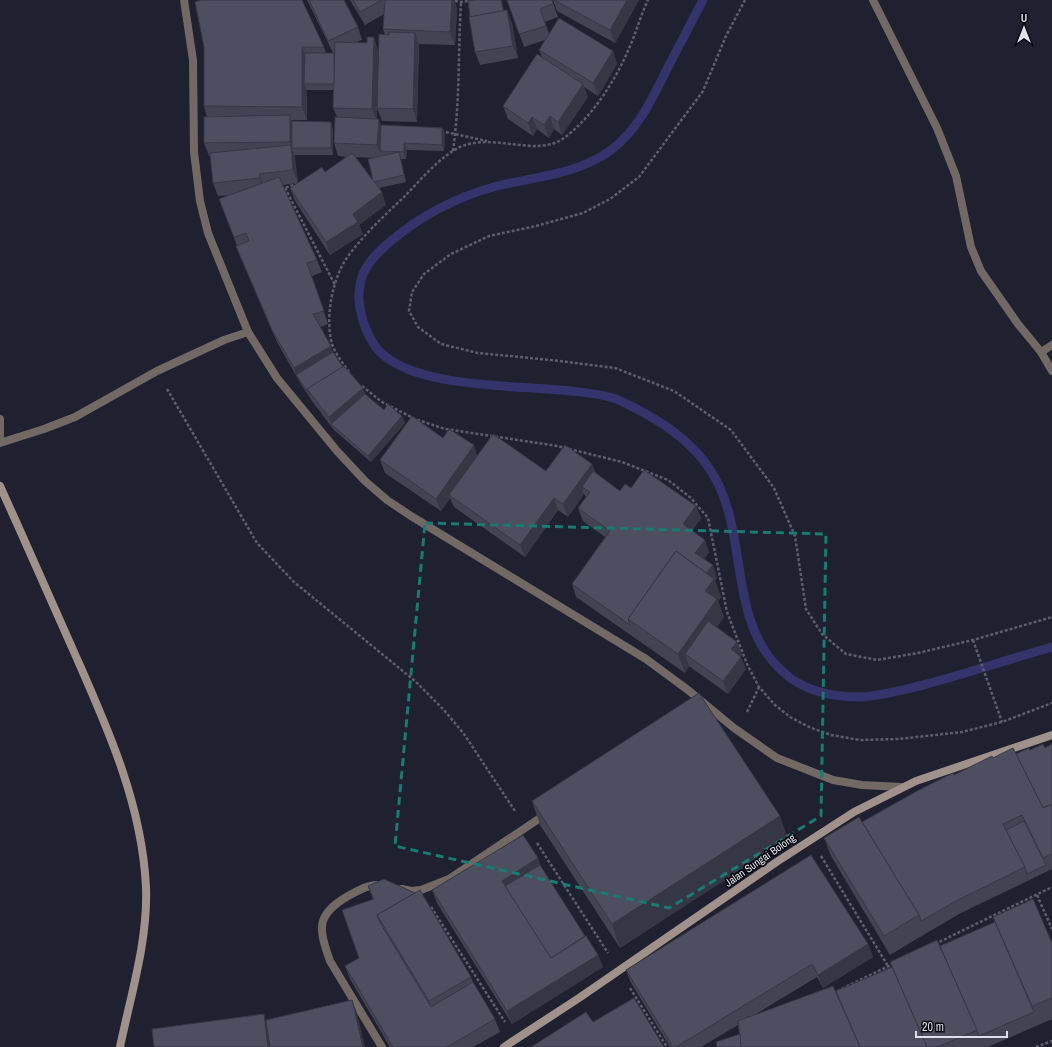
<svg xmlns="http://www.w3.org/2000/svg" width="1052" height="1047" font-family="'Archivo Narrow',sans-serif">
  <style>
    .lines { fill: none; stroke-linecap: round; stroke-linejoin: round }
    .stream { stroke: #34336c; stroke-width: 9 }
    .path { stroke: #5d5e6d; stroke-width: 2.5; stroke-dasharray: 3 2; stroke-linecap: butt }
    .street { stroke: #726964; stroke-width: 8 }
    .secondary { stroke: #a0918a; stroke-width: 8 }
    .wall { fill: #424453; fill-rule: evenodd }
    .shaded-wall { fill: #363744 }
    .building { fill: #4d4f61; stroke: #363744 }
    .marked { fill: none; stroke: #197b74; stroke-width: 3; stroke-dasharray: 8 5; stroke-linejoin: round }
    .labels { text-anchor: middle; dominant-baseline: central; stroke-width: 3.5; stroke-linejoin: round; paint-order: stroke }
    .street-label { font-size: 11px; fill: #dedfea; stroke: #0a0a11 }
  </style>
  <rect width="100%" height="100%" fill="#1f2030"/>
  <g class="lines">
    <path class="stream" d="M703 0C691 23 679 46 667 69 652 99 638 130 611 150 579 174 534 177 497 186 456 197 423 214 391 241 379 251 365 264 361 280 357 297 359 304 363 321 366 331 373 345 380 352 425 396 552 381 613 398 620 400 626 404 633 407 662 422 690 440 709 468 751 529 725 619 782 671 803 691 831 697 860 697 881 696 902 690 923 685 966 674 1009 659 1052 647"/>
    <g class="path">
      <polyline points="450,0 461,2 476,0"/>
      <polyline points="745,0 726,36 703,91 639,177 610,199 583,213 536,226 489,236 451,254 424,274 412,292 409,311 418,327 441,344 478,353 551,360 615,368 674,391 731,430 774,488 795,536 806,609 822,634 846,654 877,660 918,653 973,640 1052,617"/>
      <polyline points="441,131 487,141"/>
      <path d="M453 151C460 102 458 52 461 2"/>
      <polyline points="285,188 335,285"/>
      <polyline points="281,189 297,184"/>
      <path d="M349 372C343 363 336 355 332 344 325 318 332 281 346 259 363 235 385 215 406 195 421 179 441 156 460 147 493 132 537 158 564 138 591 118 613 84 627 53 635 36 640 17 648 0"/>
      <polyline points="362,386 382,402 415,419 445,429 557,446 622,462 668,480 691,498 708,518 727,612 747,664 759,687 775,705 790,717 809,727 831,735 860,740 899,739 962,732 1002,722 1052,703"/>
      <polyline points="167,389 257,543 294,582 415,681 444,710 464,734 515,811"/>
      <polyline points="973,640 1002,722"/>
      <polyline points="747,712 759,687"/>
      <polyline points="537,843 608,953"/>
      <polyline points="821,856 888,966"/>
      <polyline points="1037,895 1052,929"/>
      <polyline points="431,907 505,1022"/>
      <polyline points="935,944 1052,887"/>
      <polyline points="630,988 667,1047"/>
      <polyline points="833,993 893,964"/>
      <polyline points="1036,1047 1052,1041"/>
    </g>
    <g class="street">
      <polyline points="184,0 193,60 194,152 200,201 208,233 248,332 277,378 337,451 365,481 387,500 411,516 646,659 688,690 734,728 777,758 833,780 862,785 901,787"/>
      <polyline points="873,0 937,128 956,176 971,247 981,271 1018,324 1041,352 1052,371"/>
      <polyline points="1041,352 1052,345"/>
      <polyline points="0,419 0,436"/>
      <polyline points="0,443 44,429 75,417 157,371 224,340 248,332"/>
      <path d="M377 885C367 885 357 891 348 896 316 915 318 927 330 961L382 1047"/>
      <polyline points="402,889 411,891 421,890 449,879 546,814"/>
    </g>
    <g class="secondary">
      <path d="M0 486C25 541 49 596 74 652 107 727 142 803 146 887 148 941 131 994 120 1047"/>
      <polyline points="504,1047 579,998 778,861 854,812 916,781 1052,735"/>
    </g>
  </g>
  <g class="wall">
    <path d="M307 0H344L358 27 362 40 357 42 378 50 377 119 381 125 442 128 445 134 444 151 407 150 406 159H401L406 182 379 188 386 205 359 225 363 234 330 255 295 201 290 188 298 183 283 185 317 260 322 272 312 276 328 324 320 327 333 352 343 367 365 394 384 410 402 416 405 423 371 462 334 430 312 401 299 381 277 342 241 259 236 246H237L224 212 232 195 218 196 213 183 210 156H209L204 143 207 117 204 106V47H324L326 53H333ZM307 90H334L333 108 337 117 334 143 338 156 347 157 325 172 298 183 295 158 294 155H333V128L292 121 291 120H307ZM356 157 376 158 373 180Z"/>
    <polygon points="350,0 454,0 457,8 455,45 419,44 419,46 417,122 382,121 377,108 385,35 383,29 384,14 365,25"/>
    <polygon points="476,0 502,0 504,11 512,23 518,58 480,65 475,52"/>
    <polygon points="507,0 552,0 558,17 545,22 549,34 613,51 617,64 598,96 584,87 588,97 562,135 554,129 549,138 537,129 533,136 508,119 503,106 542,57 539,50 545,40 524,47"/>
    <polygon points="553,0 639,0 615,43 557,11"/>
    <polygon points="443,438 477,455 546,471 592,464 596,474 620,491 631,488 696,506 701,518 692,531 709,552 704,559 717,577 715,581 721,597 718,601 724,617 717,627 737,642 742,655 740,656 746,669 728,694 689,666 685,673 576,597 572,584 605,537 583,521 578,508 586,497 584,494 568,517 558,510 525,557 454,507 450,498 441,511 385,473 380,460"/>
    <polygon points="1052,744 1052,869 961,913 925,934 890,955 831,856 824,838 862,822 954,775 993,758 1016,754 1029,748 1030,750 1045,748"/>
    <polygon points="532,801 788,839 620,948 540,825"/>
    <polygon points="538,858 540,865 585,936 598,955 603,967 512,1024 437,903 432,890"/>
    <polygon points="368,886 471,977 473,982 495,1019 500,1032 473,1047 390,1047 350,979 345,966 359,958 373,900"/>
    <polygon points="993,917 1052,943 1052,1019 988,1047 717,1047 740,1034 738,1025 701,1047 670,1047 631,983 626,970 868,944 873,957 823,988 817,977 756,1014 836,991 892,967 890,962 940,946 995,922"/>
  </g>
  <g class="shaded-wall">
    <polygon points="452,0 454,0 457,8 455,45 450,32"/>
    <polygon points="501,0 502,0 502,2 506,24 504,18"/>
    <polygon points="627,0 639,0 615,43 610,30"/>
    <polygon points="507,10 512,23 518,58 513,46"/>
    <polygon points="415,33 419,46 417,122 413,109"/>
    <polygon points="374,37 378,50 377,121 372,109"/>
    <polygon points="302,47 307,60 304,84 307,90 307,120 302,107"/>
    <polygon points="613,51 617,64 598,96 593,83"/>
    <polygon points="583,84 588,97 562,135 558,122"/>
    <polygon points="290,115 294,128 292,148 290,142"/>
    <polygon points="550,116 554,129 549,138 544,125"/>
    <polygon points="532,117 537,129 533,136 528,123"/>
    <polygon points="379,119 383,132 380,151 377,145"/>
    <polygon points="331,122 333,128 333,155 331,148"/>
    <polygon points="442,128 445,134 444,151 442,145"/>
    <polygon points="404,143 407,150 406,159 404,152"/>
    <polygon points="291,145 295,158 298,183 293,170"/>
    <polygon points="399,152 401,159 406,182 404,175"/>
    <polygon points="259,174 264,186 264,191 260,178"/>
    <polygon points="382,192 386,205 359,225 363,234 330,255 326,242 353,214"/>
    <polygon points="331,346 335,359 296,375 294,368"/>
    <polygon points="363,388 368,400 331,424 329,417"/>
    <polygon points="402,416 405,423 371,462 368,456"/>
    <polygon points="474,445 478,458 449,495 450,498 441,511 436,499"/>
    <polygon points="592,464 597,477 582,487 584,494 568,517 563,504"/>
    <polygon points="554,498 558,510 525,557 520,545"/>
    <polygon points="696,506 701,518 688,537 683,524"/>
    <polygon points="705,540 709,552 700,565 695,553"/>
    <polygon points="713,565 717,577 715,581 721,597 718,601 724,617 694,660 685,654 689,666 685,673 678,654 705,591 705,576"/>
    <polygon points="737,642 742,655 736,662 731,649"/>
    <polygon points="741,657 746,669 728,694 723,681"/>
    <polygon points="780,816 788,839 620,948 612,924"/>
    <polygon points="538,858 542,871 508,893 502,881"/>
    <polygon points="868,944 873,957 823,988 818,975"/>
    <polygon points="598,955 603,967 512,1024 507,1011"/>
    <polygon points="352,1000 357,1013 365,1047 363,1047"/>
    <polygon points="264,1014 270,1033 273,1047 268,1047"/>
  </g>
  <g class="building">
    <polygon points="201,0 302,0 324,47 302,47 302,107 204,106 204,47 195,2"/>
    <polygon points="309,0 344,0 358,27 328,41"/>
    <polygon points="353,0 382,0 360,12"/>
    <polygon points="385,0 452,0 450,32 383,29"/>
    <polygon points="476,0 501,0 503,11 470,17 468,1"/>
    <polygon points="507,0 552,0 553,4 540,9 546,26 519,34"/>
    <polygon points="554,0 627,0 610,30"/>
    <polygon points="507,10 513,46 475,52 469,17"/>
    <polygon points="559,18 613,51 593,83 539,50"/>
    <polygon points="389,32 415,33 413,109 377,108 379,34 389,35"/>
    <polygon points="367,37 374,37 372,109 333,108 335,42 367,43"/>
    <polygon points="305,53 334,53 334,84 304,84"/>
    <polygon points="537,54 583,84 558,122 550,116 544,125 532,117 528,123 503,106"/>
    <polygon points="290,115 290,142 204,143 204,117"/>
    <polygon points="335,117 379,119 377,145 334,143"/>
    <polygon points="292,121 331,122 331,148 292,148"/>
    <polygon points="381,125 442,128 442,145 404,143 404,152 380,151"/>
    <polygon points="291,145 293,170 259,174 260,178 213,183 210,153"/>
    <polygon points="399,152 404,175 374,182 373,180 368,159"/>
    <polygon points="352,153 382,192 353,214 358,222 326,242 290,188 322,167 325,172"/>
    <polygon points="279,177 317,260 307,263 324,311 313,314 331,346 294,368 272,330 236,246 249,241 246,233 234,237 219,199"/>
    <polygon points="333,352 343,367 307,389 310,395 296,375"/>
    <polygon points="344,366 363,388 329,417 307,389"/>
    <polygon points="365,394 384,410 388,404 402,416 368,456 331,424"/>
    <polygon points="412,416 443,438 449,429 474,445 436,499 380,460"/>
    <polygon points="493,434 546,471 565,445 592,464 563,504 554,498 520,545 449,495"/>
    <polygon points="644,470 696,506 683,524 705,540 695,553 713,565 706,573 676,551 628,619 630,625 572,584 610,531 578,508 590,492 582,487 593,471 620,491 625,484 631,488"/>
    <polygon points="676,551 714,579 705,591 717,599 678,654 628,619"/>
    <polygon points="708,621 737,642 731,649 741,657 723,681 685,654"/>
    <polygon points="699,693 780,816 612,924 532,801"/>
    <polygon points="1043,744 1045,748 1052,744 1052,804 1043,808 1016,754 1029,748 1030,750"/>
    <polygon points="1013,748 1043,808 1052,804 1052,854 1043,858 1022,815 1003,824 1025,867 956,901 921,921 919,915 862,822 917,791 953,773 954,775 992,756 993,758"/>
    <polygon points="859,817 919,915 884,936 824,838"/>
    <polygon points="1024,821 1046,865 1027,874 1025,867 1006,830"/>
    <polygon points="523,835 538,858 502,881 551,958 586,936 598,955 507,1011 432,890"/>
    <polygon points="811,855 868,944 818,975 812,964 676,1047 673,1047 626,970"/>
    <polygon points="540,865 585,936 551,958 505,886"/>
    <polygon points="384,879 415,893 377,915 379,921 431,1007 473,982 495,1019 447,1047 393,1047 345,966 359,958 342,910 374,899 368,886"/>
    <polygon points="420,890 471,977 429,1001 377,915"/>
    <polygon points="1033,899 1052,943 1052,998 1032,1006 993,917"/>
    <polygon points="995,922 1034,1012 979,1036 940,946"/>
    <polygon points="937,940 977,1030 938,1047 927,1047 890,962"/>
    <polygon points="892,967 927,1047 860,1047 836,991"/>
    <polygon points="833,986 860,1047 741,1047 738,1021"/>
    <polygon points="634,998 664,1047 531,1047 586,1012 593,1022"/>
    <polygon points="352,1000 363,1047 270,1047 266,1020"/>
    <polygon points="264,1014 268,1047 154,1047 152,1029"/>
    <polygon points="740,1034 741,1047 717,1047 716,1042"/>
  </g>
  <path class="marked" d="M425 523 826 534 821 816 669 908 395 846Z"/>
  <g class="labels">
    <g class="street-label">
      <text transform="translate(760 860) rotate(-35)">Jalan Sungai Bolong</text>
    </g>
  </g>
  <g transform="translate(1024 28)" stroke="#0a0a11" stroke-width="3" paint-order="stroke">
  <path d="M0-3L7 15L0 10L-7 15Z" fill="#dedfea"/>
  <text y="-6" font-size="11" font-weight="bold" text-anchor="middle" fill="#dedfea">U</text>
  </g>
  <path d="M916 1031v6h91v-6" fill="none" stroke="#dedfea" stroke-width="2"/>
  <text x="922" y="1031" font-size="12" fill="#dedfea" stroke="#0a0a11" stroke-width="3" paint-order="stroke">20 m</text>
</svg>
